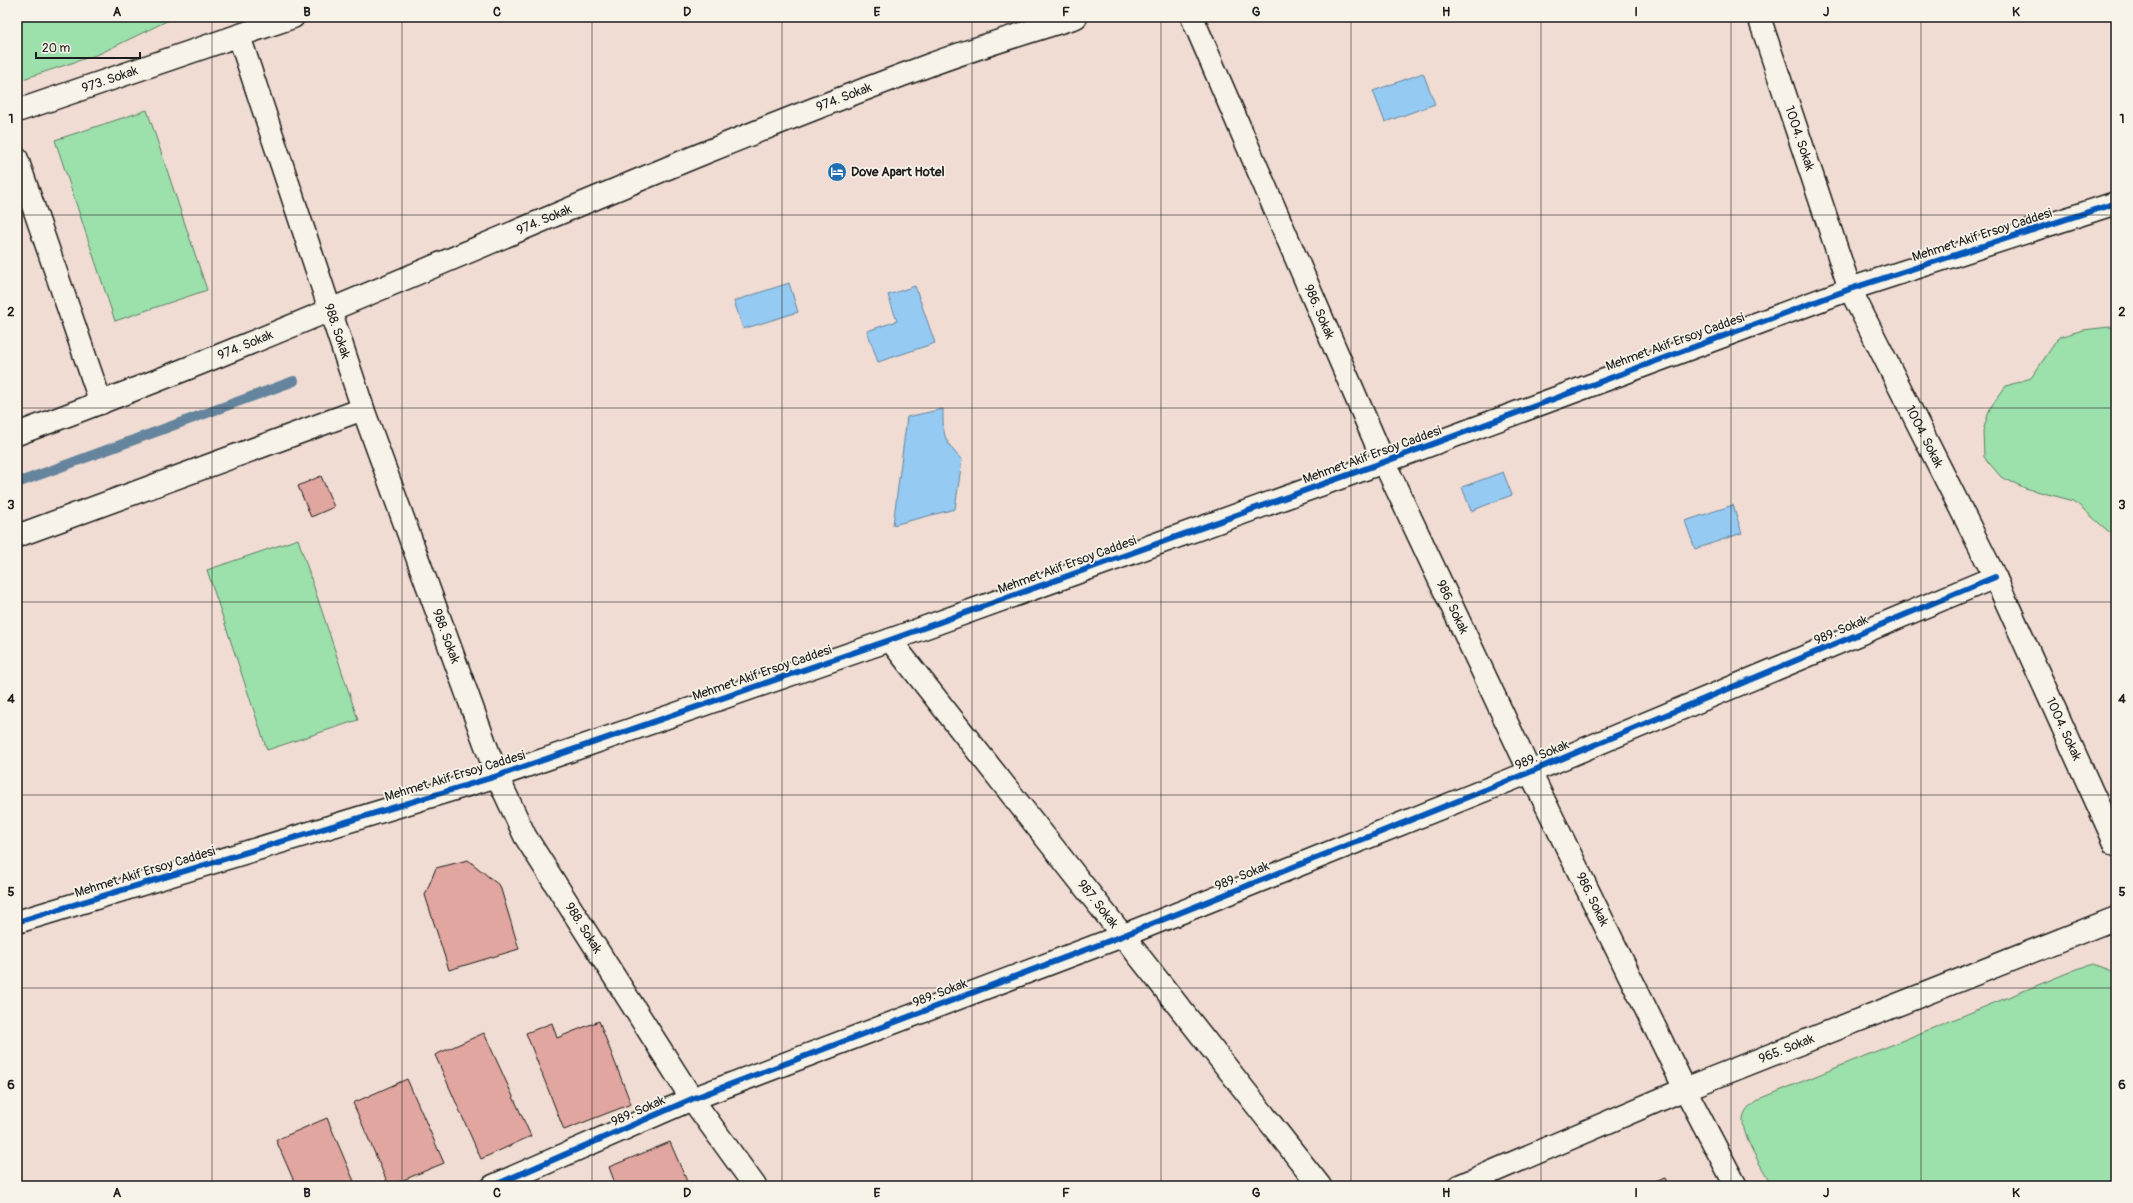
<svg xmlns="http://www.w3.org/2000/svg" width="2133" height="1203" font-family="Pangolin,sans-serif">
  <style>
    .green { fill: #9ce0ac; stroke: #5c7e64 }
    .water { fill: #95caf3; stroke: #65849d }
    .lines { fill: none; stroke-linecap: round; stroke-linejoin: round }
    .stream { stroke: #65849d; stroke-width: 10 }
    .building { fill: #e0a69f; stroke: #1c1c1c }
    .minor-casing { stroke: #1c1c1c; stroke-width: 25 }
    .minor { stroke: #f7f3e8; stroke-width: 22 }
    .cycleway-casing { stroke: #f7f3e8; stroke-width: 8 }
    .cycleway { stroke: #0057b8; stroke-width: 6 }
    .grid { fill: none; stroke: #1c1c1c; stroke-width: 1; stroke-opacity: 0.55 }
    .labels { text-anchor: middle; dominant-baseline: central; stroke-width: 3.5; stroke-linejoin: round; paint-order: stroke }
    .street-label { font-size: 13px; fill: #1c1c1c; stroke: #f7f3e8 }
    .poi-label { font-size: 13px; font-weight: bold; fill: #1c1c1c; stroke: #f7f3e8; text-anchor: start }
    .neatline { fill: none; stroke: #1c1c1c; stroke-width: 1.5 }
    .grid-label { font-size: 13px; text-anchor: middle; font-weight: bold; fill: #1c1c1c }
  </style>
  <rect width="100%" height="100%" fill="#f0dcd2"/>
  <filter id="ink" filterUnits="userSpaceOnUse"><feTurbulence type="fractalNoise" baseFrequency=".025" numOctaves="2"/><feDisplacementMap in="SourceGraphic" scale="8" xChannelSelector="R" yChannelSelector="G"/><feConvolveMatrix kernelMatrix="1 2 1 2 8 2 1 2 1" color-interpolation-filters="sRGB"/></filter>
  <g filter="url(#ink)">
    <g class="green">
      <polygon points="17,17 175,17 99,54 17,81"/>
      <polygon points="147,110 207,290 115,321 55,140"/>
      <polygon points="2109,327 2116,328 2116,538 2074,501 2025,488 2001,477 1984,457 1983,431 1990,408 2006,386 2031,378 2059,337 2083,330"/>
      <polygon points="298,539 358,720 267,750 207,570"/>
      <path d="M2094 964 2112 971 2116 975V1186H1772C1764 1170 1742 1138 1743 1120 1744 1109 1754 1103 1762 1098L2077 969Z"/>
    </g>
    <g class="water">
      <polygon points="1423,73 1435,104 1385,122 1373,91"/>
      <polygon points="789,283 798,312 743,329 734,301"/>
      <polygon points="915,286 935,343 878,362 867,331 897,321 888,295"/>
      <path d="M943 409C943 435 943 440 962 460L955 509 893 525 907 417Z"/>
      <polygon points="1503,472 1512,495 1471,511 1462,487"/>
      <polygon points="1733,505 1742,533 1695,549 1685,521"/>
    </g>
    <g class="lines">
      <polyline class="stream" points="17,483 294,381"/>
    </g>
    <g class="building">
      <polygon points="321,476 334,507 311,517 298,486"/>
      <polygon points="468,860 500,886 519,949 449,970 425,895 436,868"/>
      <polygon points="599,1021 631,1104 564,1130 526,1033 552,1023 557,1038"/>
      <polygon points="484,1033 531,1136 481,1159 435,1055"/>
      <polygon points="407,1079 444,1163 389,1186 353,1103"/>
      <polygon points="327,1118 356,1186 296,1186 276,1140"/>
      <polygon points="670,1142 689,1186 616,1186 609,1167"/>
      <polygon points="1665,1178 1669,1186 1643,1186"/>
    </g>
    <g class="lines">
      <defs>
        <g id="minor">
          <path id="s1" d="M1192 17 1384 462 1530 772 1685 1089 1736 1186"/>
          <path id="s2" d="M1759 17 1850 289 1995 577 2116 845"/>
          <path id="s3" d="M239 36 363 409 497 776 525 836 692 1099 755 1186"/>
          <path id="s4" d="M17 111 293 17"/>
          <polyline points="17,159 101,403"/>
          <path id="s5" d="M17 434C323 322 618 180 924 67 974 48 1025 33 1076 17"/>
          <polyline points="17,536 363,409"/>
          <path id="s6" d="M890 640 1320 1186"/>
          <polyline points="17,922 497,776 890,640 1384,462 1850,289 2116,203"/>
          <polyline points="493,1186 692,1099 1122,936 1530,772 1995,577"/>
          <path id="s7" d="M1459 1186 1685 1089 2116 918"/>
        </g>
      </defs>
      <use href="#minor" class="minor-casing"/>
      <use href="#minor" class="minor"/>
      <defs>
        <g id="cycleway">
          <polyline points="17,922 497,776 890,640 1384,462 1850,289 2116,203"/>
          <polyline points="493,1186 692,1099 1122,936 1530,772 1995,577"/>
        </g>
      </defs>
      <use href="#cycleway" class="cycleway-casing"/>
      <use href="#cycleway" class="cycleway"/>
    </g>
  </g>
  <path class="grid" d="M212 17V1186M402 17V1186M592 17V1186M782 17V1186M972 17V1186M1161 17V1186M1351 17V1186M1541 17V1186M1731 17V1186M1921 17V1186M17 215H2116M17 408H2116M17 602H2116M17 795H2116M17 988H2116"/>
  <defs>
    <symbol id="hotel-disc" viewBox="-11 -11 22 22"><circle r="9.5" fill="#1f6fb2" stroke="#f7f3e8"/><path d="M-6-4.5h1.5V1H6V5H4.5V3h-9V5H-6ZM-4 0a1.8 1.8 0 1 1 3.6 0ZM.5 0V-2.5h3Q6-2.5 6 0Z" fill="#fff"/></symbol>
  </defs>
  <g fill-rule="evenodd">
    <use href="#hotel-disc" x="826" y="161" width="22" height="22"/>
  </g>
  <g class="labels">
    <g class="street-label">
      <text stroke="none"><textPath href="#s4" startOffset="98">973. Sokak</textPath></text>
      <text stroke="none"><textPath href="#s5" startOffset="893">974. Sokak</textPath></text>
      <text stroke="none"><textPath href="#s2" startOffset="128">1004. Sokak</textPath></text>
      <text stroke="none"><textPath href="#s5" startOffset="569">974. Sokak</textPath></text>
      <text transform="translate(1982 235) rotate(-18)">Mehmet Akif Ersoy Caddesi</text>
      <text stroke="none"><textPath href="#s1" startOffset="321">986. Sokak</textPath></text>
      <text stroke="none"><textPath href="#s3" startOffset="311">988. Sokak</textPath></text>
      <text transform="translate(1675 342) rotate(-20)">Mehmet Akif Ersoy Caddesi</text>
      <text stroke="none"><textPath href="#s5" startOffset="245">974. Sokak</textPath></text>
      <text stroke="none"><textPath href="#s2" startOffset="452">1004. Sokak</textPath></text>
      <text transform="translate(1372 455) rotate(-20)">Mehmet Akif Ersoy Caddesi</text>
      <text transform="translate(1067 565) rotate(-20)">Mehmet Akif Ersoy Caddesi</text>
      <text stroke="none"><textPath href="#s1" startOffset="645">986. Sokak</textPath></text>
      <text transform="translate(1841 630) rotate(-23)">989. Sokak</text>
      <text stroke="none"><textPath href="#s3" startOffset="635">988. Sokak</textPath></text>
      <text transform="translate(762 673) rotate(-19)">Mehmet Akif Ersoy Caddesi</text>
      <text stroke="none"><textPath href="#s2" startOffset="776">1004. Sokak</textPath></text>
      <text transform="translate(1542 755) rotate(-23)">989. Sokak</text>
      <text transform="translate(455 776) rotate(-17)">Mehmet Akif Ersoy Caddesi</text>
      <text transform="translate(145 872) rotate(-17)">Mehmet Akif Ersoy Caddesi</text>
      <text transform="translate(1242 876) rotate(-22)">989. Sokak</text>
      <text stroke="none"><textPath href="#s1" startOffset="969">986. Sokak</textPath></text>
      <text stroke="none"><textPath href="#s6" startOffset="336">987. Sokak</textPath></text>
      <text stroke="none"><textPath href="#s3" startOffset="959">988. Sokak</textPath></text>
      <text transform="translate(940 993) rotate(-21)">989. Sokak</text>
      <text stroke="none"><textPath href="#s7" startOffset="355">965. Sokak</textPath></text>
      <text transform="translate(638 1111) rotate(-24)">989. Sokak</text>
    </g>
    <g class="poi-label">
      <text x="851" y="172">Dove Apart Hotel</text>
    </g>
  </g>
  <rect width="2133" height="1203" fill="none" stroke="#f7f3e8" stroke-width="44"/>
  <path d="M36 52v6h104v-6" fill="none" stroke="#1c1c1c" stroke-width="2"/>
  <text x="42" y="52" font-size="12" fill="#1c1c1c" stroke="#f7f3e8" stroke-width="3" paint-order="stroke">20 m</text>
  <rect x="22" y="22" width="2089" height="1159" class="neatline"/>
  <g class="grid-label">
    <text x="117" y="16">A</text>
    <text x="307" y="16">B</text>
    <text x="497" y="16">C</text>
    <text x="687" y="16">D</text>
    <text x="877" y="16">E</text>
    <text x="1066" y="16">F</text>
    <text x="1256" y="16">G</text>
    <text x="1446" y="16">H</text>
    <text x="1636" y="16">I</text>
    <text x="1826" y="16">J</text>
    <text x="2016" y="16">K</text>
    <text x="11" y="123">1</text>
    <text x="2122" y="123">1</text>
    <text x="11" y="316">2</text>
    <text x="2122" y="316">2</text>
    <text x="11" y="509">3</text>
    <text x="2122" y="509">3</text>
    <text x="11" y="703">4</text>
    <text x="2122" y="703">4</text>
    <text x="11" y="896">5</text>
    <text x="2122" y="896">5</text>
    <text x="11" y="1089">6</text>
    <text x="2122" y="1089">6</text>
    <text x="117" y="1197">A</text>
    <text x="307" y="1197">B</text>
    <text x="497" y="1197">C</text>
    <text x="687" y="1197">D</text>
    <text x="877" y="1197">E</text>
    <text x="1066" y="1197">F</text>
    <text x="1256" y="1197">G</text>
    <text x="1446" y="1197">H</text>
    <text x="1636" y="1197">I</text>
    <text x="1826" y="1197">J</text>
    <text x="2016" y="1197">K</text>
  </g>
</svg>
